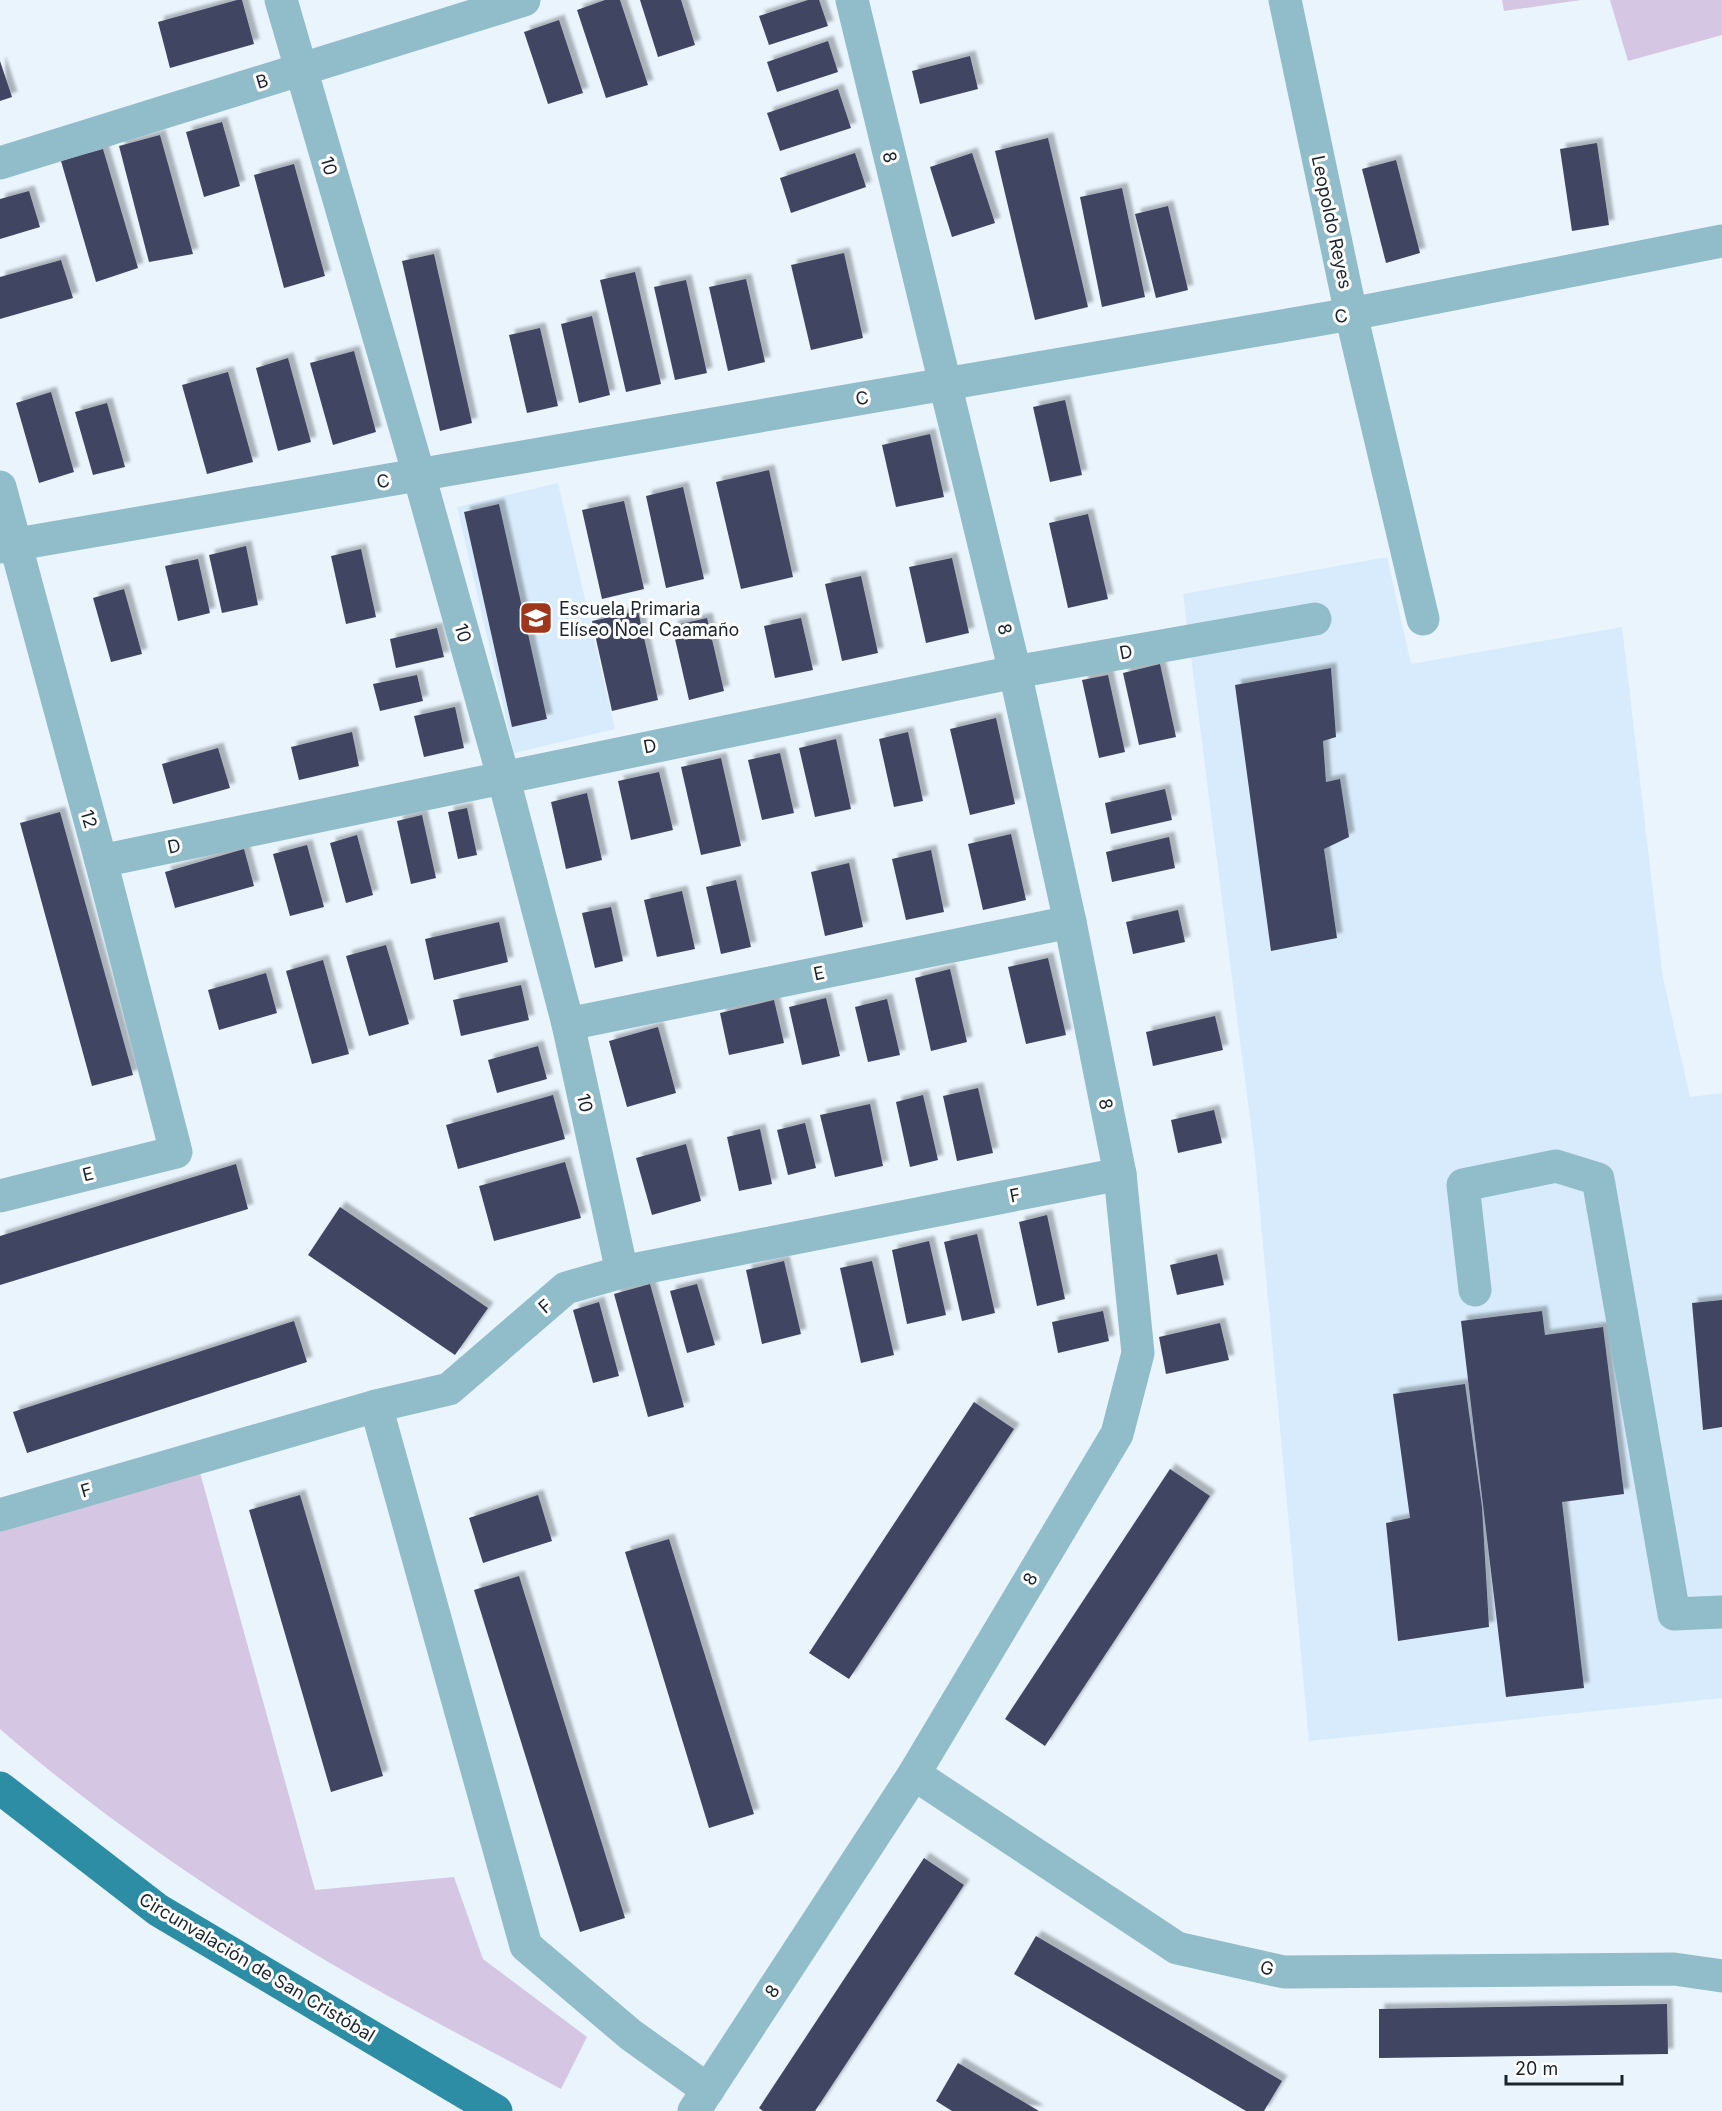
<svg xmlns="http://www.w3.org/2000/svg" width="1722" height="2111" font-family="Inter,sans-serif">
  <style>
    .built { fill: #d8ebfc }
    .green { fill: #d5c7e4 }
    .building { fill: #404562; filter: url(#shadow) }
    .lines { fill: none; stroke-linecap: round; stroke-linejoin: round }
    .minor { stroke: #91bcc9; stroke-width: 33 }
    .major { stroke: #2c8da4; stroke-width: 33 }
    .labels { text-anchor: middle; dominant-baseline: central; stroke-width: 6; stroke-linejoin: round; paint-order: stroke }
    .street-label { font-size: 18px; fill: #1b242d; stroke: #fff }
    .poi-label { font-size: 18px; fill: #1b242d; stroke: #fff; text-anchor: start }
  </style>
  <defs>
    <filter id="shadow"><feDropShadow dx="5.5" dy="-5.5" stdDeviation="1.5" flood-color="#0004"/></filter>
  </defs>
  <rect width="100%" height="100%" fill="#e9f4fd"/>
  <g class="built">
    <polygon points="558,483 615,729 514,753 457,507"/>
    <polygon points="1387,557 1411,664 1622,627 1663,978 1690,1097 1722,1093 1722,1698 1309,1741 1255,1158 1183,594"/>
  </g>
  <g class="green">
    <polygon points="1502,0 1581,0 1504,11"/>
    <polygon points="1610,0 1722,0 1722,35 1628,61"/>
    <path d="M199 1469 315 1890 454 1877 483 1959 587 2037 561 2089C484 2047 405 2007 330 1963 217 1896 99 1815 0 1729V1526Z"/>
  </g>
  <g class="building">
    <polygon points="237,0 242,0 254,44 170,68 158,22"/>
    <polygon points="605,0 620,0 648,85 606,98 577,10"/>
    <polygon points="640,0 681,0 695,45 658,57"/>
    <polygon points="808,0 819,0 828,26 769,45 759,16"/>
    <polygon points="559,20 583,93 548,104 524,32"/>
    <polygon points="828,41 838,72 777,92 767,62"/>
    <polygon points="970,56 978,89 920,104 912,71"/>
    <polygon points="0,61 12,97 0,101"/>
    <polygon points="838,89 851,128 780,151 767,113"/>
    <polygon points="222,122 240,186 204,197 186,132"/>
    <polygon points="160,135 193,254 149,262 119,146"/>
    <polygon points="1048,138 1088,307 1035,320 995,151"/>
    <polygon points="1597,143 1609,225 1572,231 1560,149"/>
    <polygon points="103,149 138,268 96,282 61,161"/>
    <polygon points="855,153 866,187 791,213 780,178"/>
    <polygon points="972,153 995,223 952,237 930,167"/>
    <polygon points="1396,160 1420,253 1386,263 1362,169"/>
    <polygon points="294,164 325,276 284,288 254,175"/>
    <polygon points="1122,188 1145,297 1102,307 1080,197"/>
    <polygon points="29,191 40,227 0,239 0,199"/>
    <polygon points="1168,206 1188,290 1156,298 1135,214"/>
    <polygon points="844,253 863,338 811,350 791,265"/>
    <polygon points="434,254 472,423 440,431 402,261"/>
    <polygon points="61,260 73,298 0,319 0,277"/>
    <polygon points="635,272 661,384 626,392 600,280"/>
    <polygon points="746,279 765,362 728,371 709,287"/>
    <polygon points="686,280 707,373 675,380 654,287"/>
    <polygon points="592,316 610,395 579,403 561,324"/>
    <polygon points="540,328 558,406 527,413 509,335"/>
    <polygon points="354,351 376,432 333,445 310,363"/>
    <polygon points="288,358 311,442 278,451 256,368"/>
    <polygon points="228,372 253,462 207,474 182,385"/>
    <polygon points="51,392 74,472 39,483 16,403"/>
    <polygon points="1065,400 1082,475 1050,482 1033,407"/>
    <polygon points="107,403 125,467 93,475 75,412"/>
    <polygon points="930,434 944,497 896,507 882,445"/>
    <polygon points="769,470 793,577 741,589 716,482"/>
    <polygon points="683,487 704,579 666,588 646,496"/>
    <polygon points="624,501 644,589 602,599 582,510"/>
    <polygon points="499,504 547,719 512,727 464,512"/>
    <polygon points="1088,514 1108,599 1068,608 1049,523"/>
    <polygon points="246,546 258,605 222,613 209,555"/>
    <polygon points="361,549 376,617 346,624 331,556"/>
    <polygon points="952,558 969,633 926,643 909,567"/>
    <polygon points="198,559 210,613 178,621 165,566"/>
    <polygon points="861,576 878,653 842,661 825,584"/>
    <polygon points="124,589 142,654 111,662 93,598"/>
    <polygon points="638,611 658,700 612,711 592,621"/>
    <polygon points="707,618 724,691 689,700 672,626"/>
    <polygon points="801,618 813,670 775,678 764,626"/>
    <polygon points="437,628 444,657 396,668 390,639"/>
    <polygon points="1160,664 1176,737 1139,745 1123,673"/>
    <polygon points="1331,668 1336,737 1323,741 1326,782 1340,779 1349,837 1324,849 1337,938 1271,951 1235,685"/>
    <polygon points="417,675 423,701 380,711 373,684"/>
    <polygon points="1108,675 1125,752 1099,758 1082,680"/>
    <polygon points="455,707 464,748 424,757 414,716"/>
    <polygon points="996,718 1015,804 970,815 950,729"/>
    <polygon points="352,732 359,766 299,780 291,747"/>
    <polygon points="908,732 923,801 894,807 879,739"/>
    <polygon points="836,739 851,809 815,817 799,748"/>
    <polygon points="218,748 230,788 173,804 162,764"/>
    <polygon points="780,753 794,813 762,820 748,760"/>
    <polygon points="721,758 741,846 701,855 681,767"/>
    <polygon points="659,772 673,830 631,840 618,781"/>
    <polygon points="1165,789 1172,820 1111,834 1105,803"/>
    <polygon points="587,793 602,860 566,869 551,802"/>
    <polygon points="467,808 477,855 458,859 448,812"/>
    <polygon points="60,812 133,1075 92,1086 20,823"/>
    <polygon points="422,815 436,878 411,884 397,821"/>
    <polygon points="1011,834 1026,900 983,910 968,844"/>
    <polygon points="357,835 373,895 346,903 330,843"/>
    <polygon points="1169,837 1175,868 1112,882 1106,852"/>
    <polygon points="307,845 324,907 290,916 273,854"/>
    <polygon points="244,849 254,886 175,908 165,872"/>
    <polygon points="931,850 944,912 906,920 892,859"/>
    <polygon points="849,863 863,927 825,936 811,872"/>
    <polygon points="736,880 751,947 721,954 706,887"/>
    <polygon points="682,891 695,949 657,957 644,900"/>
    <polygon points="611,907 623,961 595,968 582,913"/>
    <polygon points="1178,910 1185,942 1133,954 1126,922"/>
    <polygon points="499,922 508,962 434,980 425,939"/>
    <polygon points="386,945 409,1024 369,1036 346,956"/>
    <polygon points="1048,958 1066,1035 1026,1044 1008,967"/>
    <polygon points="323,960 349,1054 312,1064 286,971"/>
    <polygon points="950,969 967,1042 931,1051 915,978"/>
    <polygon points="266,973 277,1013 219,1030 208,990"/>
    <polygon points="521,985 529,1020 461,1036 453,1000"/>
    <polygon points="826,998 840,1056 802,1065 789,1007"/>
    <polygon points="887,999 900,1055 868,1062 855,1007"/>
    <polygon points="774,1000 784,1043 729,1055 720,1013"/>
    <polygon points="1215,1016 1223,1050 1153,1066 1146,1032"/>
    <polygon points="658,1027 676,1093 627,1107 609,1041"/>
    <polygon points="538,1046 547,1079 497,1093 488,1060"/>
    <polygon points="978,1088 993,1153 957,1161 943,1096"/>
    <polygon points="553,1095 565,1139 458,1169 446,1125"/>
    <polygon points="923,1095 938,1160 910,1167 896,1102"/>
    <polygon points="870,1104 883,1166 835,1177 820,1115"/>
    <polygon points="1214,1110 1222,1143 1178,1153 1171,1120"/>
    <polygon points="805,1123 816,1168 788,1175 777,1130"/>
    <polygon points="760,1129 772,1184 739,1191 727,1137"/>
    <polygon points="686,1144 701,1201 652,1215 636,1158"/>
    <polygon points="565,1162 581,1218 494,1241 479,1186"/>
    <polygon points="236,1164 248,1209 0,1285 0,1236"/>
    <polygon points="340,1207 488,1308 455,1355 308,1255"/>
    <polygon points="1047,1215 1065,1299 1037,1306 1019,1222"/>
    <polygon points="977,1234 995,1313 962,1321 944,1242"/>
    <polygon points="929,1241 946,1315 907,1324 892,1250"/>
    <polygon points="1217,1254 1224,1285 1177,1295 1170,1265"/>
    <polygon points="784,1261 801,1334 762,1344 746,1270"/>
    <polygon points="872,1261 894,1355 861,1363 840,1268"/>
    <polygon points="650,1284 684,1407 648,1417 614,1294"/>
    <polygon points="697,1284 715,1345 687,1353 670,1291"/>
    <polygon points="1722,1300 1722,1427 1703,1430 1692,1303"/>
    <polygon points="599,1302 619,1376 593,1383 573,1310"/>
    <polygon points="1103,1311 1109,1341 1058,1353 1052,1322"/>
    <polygon points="1542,1311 1545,1335 1603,1327 1624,1494 1562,1502 1584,1688 1506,1697 1461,1321"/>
    <polygon points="294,1321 307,1362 27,1453 13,1412"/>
    <polygon points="1220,1323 1229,1360 1166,1374 1159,1337"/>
    <polygon points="1465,1384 1482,1507 1489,1627 1398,1641 1386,1523 1410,1518 1393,1394"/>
    <polygon points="974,1402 1014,1429 849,1679 809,1653"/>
    <polygon points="1170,1469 1210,1496 1045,1746 1005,1719"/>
    <polygon points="300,1495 383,1776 331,1792 249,1510"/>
    <polygon points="538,1495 552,1541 483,1563 469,1518"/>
    <polygon points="669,1539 754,1814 709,1828 625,1552"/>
    <polygon points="519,1576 625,1918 580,1932 474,1590"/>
    <polygon points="924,1858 964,1885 815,2111 763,2111 759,2108"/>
    <polygon points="1036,1936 1282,2081 1264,2111 1246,2111 1014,1974"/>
    <polygon points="1667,2004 1668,2054 1379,2058 1379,2009"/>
    <polygon points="958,2063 1039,2111 952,2111 936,2101"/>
  </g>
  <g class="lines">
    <g class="minor">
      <polyline points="281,0 419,475 503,776 568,1024 622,1272"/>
      <polyline points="1285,0 1351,314 1423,619"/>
      <polyline points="0,163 524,0"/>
      <polyline points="0,487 101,861 176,1152 0,1196"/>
      <polyline points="0,547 1351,314 1722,241"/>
      <polyline points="101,861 1015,672 1315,619"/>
      <polyline points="568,1024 1070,922"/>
      <polyline points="1475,1290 1463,1185 1556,1166 1598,1179 1674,1614 1722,1612"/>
      <polyline points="376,1406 526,1946 631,2035 708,2090"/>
      <polyline points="0,1515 376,1406 449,1389 566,1288 622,1272 1120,1174"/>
      <polyline points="914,1774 1177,1948 1284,1972 1674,1969 1722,1976"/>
      <polyline points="694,2111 914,1774 1117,1434 1138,1353 1120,1174 1070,922 1015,672 852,0"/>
    </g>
    <polyline class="major" points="0,1788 158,1910 496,2111"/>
  </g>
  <defs>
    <symbol id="school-square" viewBox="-11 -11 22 22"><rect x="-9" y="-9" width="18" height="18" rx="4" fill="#9e361b" stroke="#fff"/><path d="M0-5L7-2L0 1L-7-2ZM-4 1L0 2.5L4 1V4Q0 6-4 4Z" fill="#fff"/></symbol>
  </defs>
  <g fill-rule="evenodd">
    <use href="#school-square" x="517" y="599" width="38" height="38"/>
  </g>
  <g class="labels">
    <g class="street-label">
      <text transform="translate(262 81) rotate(-17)">B</text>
      <text transform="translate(890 157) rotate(76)">8</text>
      <text transform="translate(329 166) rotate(74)">10</text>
      <text transform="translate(1332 222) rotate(78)">Leopoldo Reyes</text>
      <text transform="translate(1341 316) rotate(-10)">C</text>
      <text transform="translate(862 398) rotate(-10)">C</text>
      <text transform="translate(383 481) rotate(-10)">C</text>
      <text transform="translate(1005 629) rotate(76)">8</text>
      <text transform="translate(463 633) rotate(74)">10</text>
      <text transform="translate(1126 652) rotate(-11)">D</text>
      <text transform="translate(650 746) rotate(-11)">D</text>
      <text transform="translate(89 819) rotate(74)">12</text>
      <text transform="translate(174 846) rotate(-12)">D</text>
      <text transform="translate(819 973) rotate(-12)">E</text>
      <text transform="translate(585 1103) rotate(78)">10</text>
      <text transform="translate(1106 1104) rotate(79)">8</text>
      <text transform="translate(88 1174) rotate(-14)">E</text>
      <text transform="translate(1015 1195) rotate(-11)">F</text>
      <text transform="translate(545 1306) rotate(-41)">F</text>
      <text transform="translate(86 1490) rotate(-16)">F</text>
      <text transform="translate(1030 1579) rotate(-59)">8</text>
      <text transform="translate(257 1967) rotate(31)">Circunvalación de San Cristóbal</text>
      <text transform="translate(1267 1968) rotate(13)">G</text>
      <text transform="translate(772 1991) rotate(-57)">8</text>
    </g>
    <g class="poi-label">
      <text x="559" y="608">Escuela Primaria<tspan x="559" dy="21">Elíseo Noel Caamaño</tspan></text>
    </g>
  </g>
  <path d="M1506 2075v9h116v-9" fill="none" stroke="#1b242d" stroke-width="3"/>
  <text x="1515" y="2075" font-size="18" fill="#1b242d" stroke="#ffffff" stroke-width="4.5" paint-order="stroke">20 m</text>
</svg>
